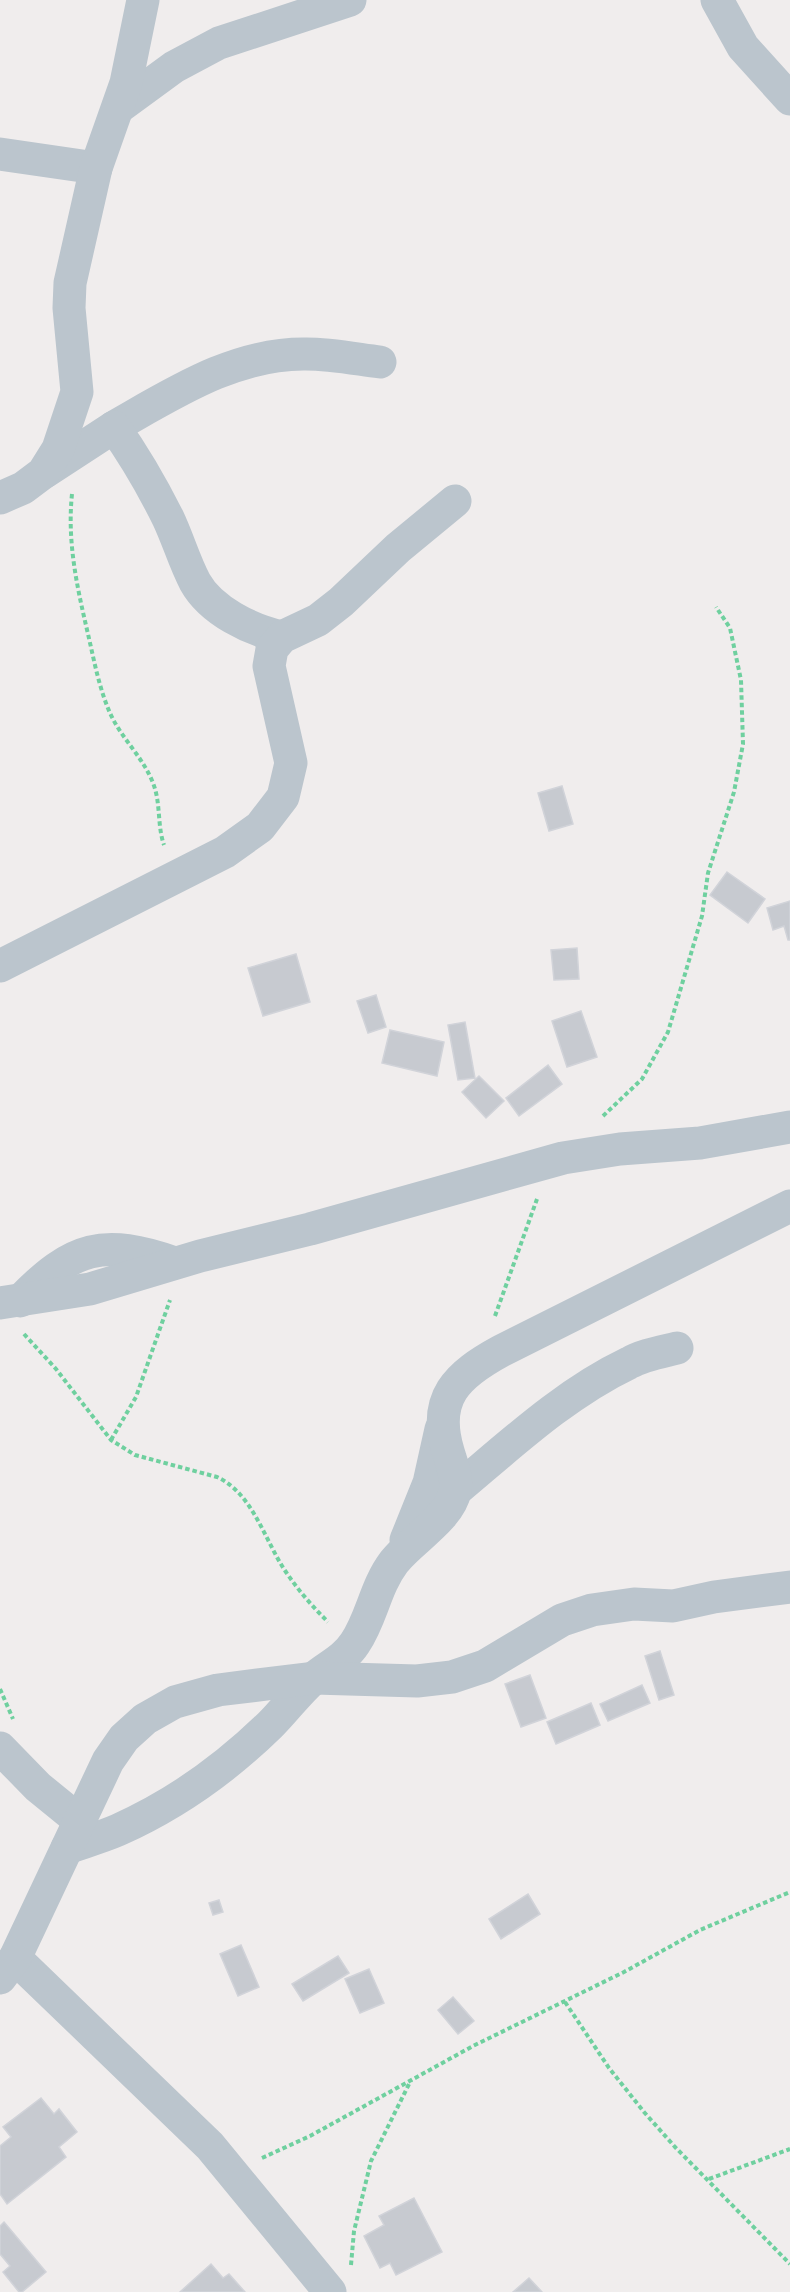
<svg xmlns="http://www.w3.org/2000/svg" width="790" height="2292" font-family="'Work Sans',sans-serif">
  <style>
    .building { fill: #c7cad0; stroke: #d1d3d9; stroke-width: 1.5 }
    .lines { fill: none; stroke-linecap: round; stroke-linejoin: round }
    .path { stroke: #6fd09f; stroke-width: 4; stroke-dasharray: 4.5 3; stroke-linecap: butt }
    .minor { stroke: #bbc5cd; stroke-width: 33 }
  </style>
  <rect width="100%" height="100%" fill="#f0eded"/>
  <g class="building">
    <polygon points="562,786 573,824 549,831 538,793"/>
    <polygon points="727,872 765,899 748,923 710,895"/>
    <polygon points="790,901 790,940 788,940 784,926 773,930 767,908"/>
    <polygon points="577,948 579,979 554,980 551,950"/>
    <polygon points="296,954 310,1002 263,1016 248,968"/>
    <polygon points="376,995 386,1027 368,1033 357,1001"/>
    <polygon points="581,1011 597,1057 567,1067 552,1021"/>
    <polygon points="465,1022 475,1078 458,1080 448,1025"/>
    <polygon points="390,1030 444,1042 437,1076 382,1063"/>
    <polygon points="548,1065 562,1084 519,1116 506,1098"/>
    <polygon points="479,1076 504,1101 486,1118 462,1092"/>
    <polygon points="660,1651 674,1695 659,1700 645,1656"/>
    <polygon points="530,1675 546,1718 521,1727 505,1684"/>
    <polygon points="642,1685 650,1703 608,1721 600,1704"/>
    <polygon points="591,1703 600,1725 556,1744 547,1722"/>
    <polygon points="528,1894 540,1914 501,1939 489,1919"/>
    <polygon points="219,1900 223,1912 213,1915 209,1903"/>
    <polygon points="241,1945 259,1987 238,1996 220,1954"/>
    <polygon points="338,1956 349,1973 303,2001 292,1984"/>
    <polygon points="369,1969 384,2003 360,2013 345,1979"/>
    <polygon points="453,1997 474,2021 458,2034 438,2010"/>
    <polygon points="41,2098 54,2114 59,2109 77,2132 59,2147 66,2157 7,2204 0,2194 0,2146 11,2137 3,2127"/>
    <polygon points="414,2198 442,2252 396,2275 390,2263 380,2268 364,2236 384,2225 379,2216"/>
    <polygon points="4,2222 46,2272 22,2292 19,2292 3,2272 10,2266 0,2254 0,2226"/>
    <polygon points="211,2264 223,2278 229,2274 245,2292 180,2292"/>
    <polygon points="529,2278 542,2292 513,2292"/>
  </g>
  <g class="lines">
    <g class="path">
      <path d="M72 494C67 542 77 587 88 634 94 660 99 688 110 713 121 738 143 757 153 783 161 803 157 825 164 845"/>
      <polyline points="603,1116 642,1079 668,1032 702,916 708,873 734,792 743,744 741,680 730,628 716,607"/>
      <polyline points="495,1316 537,1199"/>
      <path d="M24 1334 56 1369 111 1440 135 1455 217 1477C252 1493 264 1538 284 1569 297 1589 312 1606 328 1622"/>
      <polyline points="111,1440 136,1397 170,1300"/>
      <polyline points="0,1689 13,1719"/>
      <polyline points="565,2002 609,2068 644,2112 675,2147 790,2264"/>
      <polyline points="262,2158 310,2136 473,2046 624,1972 700,1930 790,1892"/>
      <polyline points="709,2179 790,2149"/>
      <polyline points="351,2265 354,2231 371,2161 411,2080"/>
    </g>
    <g class="minor">
      <polyline points="717,0 743,47 790,99"/>
      <polyline points="118,108 174,67 219,43 350,0"/>
      <polyline points="0,154 96,168"/>
      <path d="M114 427C174 393 235 353 306 354 331 354 356 359 380 362"/>
      <path d="M45 472 114 427C134 455 152 486 168 518 178 539 184 561 195 582 211 611 251 630 282 637"/>
      <polyline points="0,498 23,488 43,473 58,449 77,392 69,308 70,283 96,168 126,83 143,0"/>
      <polyline points="0,966 225,852 260,827 283,797 291,763 269,666 272,649 282,637 318,620 341,602 398,548 455,501"/>
      <path d="M20 1301C73 1246 103 1238 175 1263"/>
      <polyline points="0,1303 90,1289 200,1256 310,1229 563,1158 620,1149 700,1143 790,1127"/>
      <path d="M455 1491C510 1445 564 1394 629 1363 643 1355 661 1352 677 1348"/>
      <polyline points="406,1540 429,1483 441,1429"/>
      <polyline points="0,1748 38,1787 81,1822"/>
      <path d="M67 1848C84 1842 102 1837 118 1830 174 1805 227 1767 270 1725 285 1710 298 1692 314 1678 328 1666 344 1660 355 1643 372 1618 375 1587 394 1562 410 1541 450 1518 455 1491 458 1478 451 1462 448 1451 432 1398 457 1375 501 1351L790 1206"/>
      <polyline points="15,1958 210,2146 330,2292"/>
      <polyline points="0,1978 15,1958 108,1761 124,1738 145,1719 175,1702 218,1690 314,1678 417,1681 452,1677 485,1666 562,1620 592,1610 634,1604 673,1606 714,1597 790,1587"/>
    </g>
  </g>
</svg>
